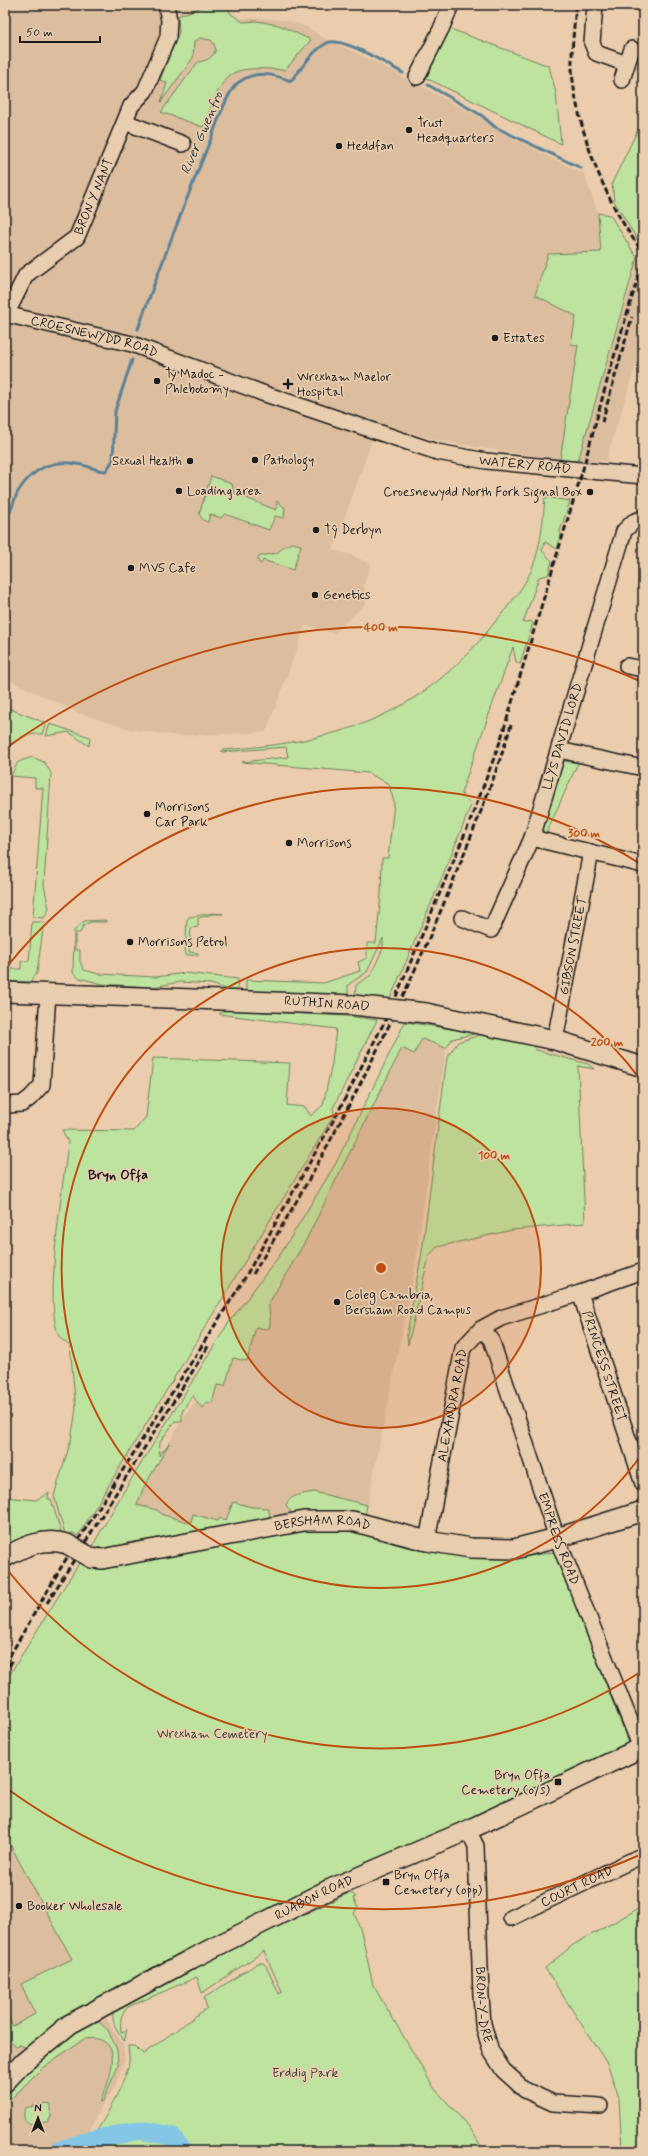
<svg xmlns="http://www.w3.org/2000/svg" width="648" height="2156" font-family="Mynerve,sans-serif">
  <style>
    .built { fill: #dcbe9f }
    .green { fill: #bee39e; stroke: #6d805d }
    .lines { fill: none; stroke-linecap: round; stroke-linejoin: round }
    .stream { stroke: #5b8195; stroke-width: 3 }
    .river { stroke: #85c5e6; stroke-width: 19 }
    .minor-casing { stroke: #1c1c1c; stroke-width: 18 }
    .major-casing { stroke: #1c1c1c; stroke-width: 22 }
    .minor { stroke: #e8cdaf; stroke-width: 15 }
    .major { stroke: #e8cdaf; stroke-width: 19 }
    .rail { stroke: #1c1c1c; stroke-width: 3; stroke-dasharray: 6 3; stroke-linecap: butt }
    .major-bridge-casing { stroke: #1c1c1c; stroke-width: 22; stroke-linecap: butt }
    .major-bridge { stroke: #e8cdaf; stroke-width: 19 }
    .ring { fill: none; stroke: #bf4d0f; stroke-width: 2 }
    .poi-dot { fill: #1c1c1c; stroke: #e8cdaf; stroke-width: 1.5 }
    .labels { text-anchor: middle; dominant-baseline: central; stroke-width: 3.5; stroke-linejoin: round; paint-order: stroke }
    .poi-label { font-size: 13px; fill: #1c1c1c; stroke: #e8cdaf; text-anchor: start }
    .street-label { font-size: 13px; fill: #1c1c1c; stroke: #e8cdaf }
    .park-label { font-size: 13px; fill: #3c4436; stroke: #e8cdaf }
    .water-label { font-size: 14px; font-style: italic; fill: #313e44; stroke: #e8cdaf }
    .neighbourhood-label { font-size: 14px; font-weight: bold; fill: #1c1c1c; stroke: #e8cdaf }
    .centre { fill: #bf4d0f; stroke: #e8cdaf; stroke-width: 2 }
    .ring-label { font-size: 12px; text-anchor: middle; font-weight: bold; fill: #bf4d0f; stroke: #e8cdaf; stroke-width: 3.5; stroke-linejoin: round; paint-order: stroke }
  </style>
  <rect width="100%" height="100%" fill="#ebcdad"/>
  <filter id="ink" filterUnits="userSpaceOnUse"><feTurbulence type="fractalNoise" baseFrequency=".025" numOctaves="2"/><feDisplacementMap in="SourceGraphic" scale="8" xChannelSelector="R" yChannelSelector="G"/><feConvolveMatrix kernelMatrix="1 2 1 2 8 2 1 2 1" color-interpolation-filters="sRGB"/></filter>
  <g filter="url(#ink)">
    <g class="built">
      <polygon points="5,5 225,5 214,18 261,18 289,21 307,27 333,44 338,44 387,68 479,117 498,131 579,172 583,171 598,213 614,241 572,344 578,345 560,460 445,442 378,424 333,550 355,556 355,557 371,564 364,584 366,603 334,634 306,625 266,732 179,736 129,729 81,714 5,678"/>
      <polygon points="643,243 643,342 606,461 578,461"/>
      <polygon points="408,1035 446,1048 414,1272 365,1517 291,1515 268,1518 205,1532 122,1543 143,1489 183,1419 306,1240"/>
      <polygon points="5,1835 99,2008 123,2044 125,2059 115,2087 98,2112 86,2140 32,2151 5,2151"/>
    </g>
    <g class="green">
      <path d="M207 5H227L230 13 243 22 257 21 279 25 311 40 285 70C222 65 226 72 203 127L161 112 198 62C210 61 222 51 211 40L200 38 194 42 193 58 161 102 167 83 160 80 179 32 178 16Z"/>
      <polygon points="448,28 549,66 556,93 561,144 426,78"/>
      <polygon points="643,119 643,242 640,244 614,201 612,183"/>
      <polygon points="598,213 610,215 637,258 578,461 560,460 578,345 571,344 576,316 535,295 548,254 601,252"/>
      <polygon points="211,476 232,484 234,493 276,510 277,501 285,508 284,518 275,516 269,530 225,514 221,518 210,514 208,522 203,520 199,514"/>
      <path d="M545 497 570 501 560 531 561 535 557 549 545 542 542 551 552 561 548 575 539 577 523 623 530 621 533 623 520 664 516 662 513 647 461 793 471 805 444 873 390 999 355 996 356 985 371 975 383 948V938L367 972 348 985V995L246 991V980L324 983 360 971 358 962 367 958V943H376L381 895 382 858H388L394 803 389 784 368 773 242 762 288 757 286 747 222 752V750C333 742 413 721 487 632 501 614 522 592 531 571 541 548 543 521 545 497Z"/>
      <polygon points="292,543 301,545 293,570 263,560 261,564 259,563 258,559 260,556 277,553 285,546"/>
      <path d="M5 707 46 723 42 734C27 733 17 739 5 748Z"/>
      <polygon points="50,724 90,737 89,746 69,732 46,736"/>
      <polygon points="32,757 44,762 51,773 44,885 49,909 44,918 33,917 43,788 35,788 35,778 11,776 18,762"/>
      <polygon points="564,761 578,763 544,838 540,830 559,766"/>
      <polygon points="213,913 223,914 213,914 198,918 198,927 191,928 189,952 198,953 198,956 196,955 185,955 187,920 189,917"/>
      <polygon points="106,920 106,922 90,922 83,926 80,933 75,933 75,950 80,950 80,962 84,970 99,974 156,977 185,973 238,979 237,991 228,990 211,984 180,982 153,987 102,984 79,978 73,973 74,931 84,921"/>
      <polygon points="32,922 44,922 37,973 30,982 5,981 5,976 11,976 11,969 21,969 21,961 29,961"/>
      <path d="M225 1010 347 1016 377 1020 333 1108 334 1115 78 1536 73 1533 65 1534 54 1496 71 1440 76 1409 70 1346C67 1343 61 1340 59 1336 43 1305 64 1181 68 1142L62 1130 134 1131 146 1117 153 1058 290 1063 287 1105 305 1107 311 1116 323 1105 332 1063 336 1029 219 1014Z"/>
      <path d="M405 1022 478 1033 452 1039 446 1048 422 1039 414 1054 402 1048 306 1240 269 1303C268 1311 272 1320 269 1328L266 1329 256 1327 247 1361 233 1358 225 1386 217 1385 212 1403 207 1402 202 1408 192 1395 182 1412V1421H175L160 1442 159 1456 170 1442 143 1489 137 1505 157 1510 163 1515 188 1522H191L193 1514 218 1521 220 1518 226 1520 233 1502 252 1507 268 1508 270 1515 268 1518 205 1532 126 1543C118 1552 103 1550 93 1545L121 1496 227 1325 280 1255 336 1163Z"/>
      <polygon points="483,1034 531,1044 536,1050 588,1064 594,1069 578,1066 585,1223 512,1230 437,1247 429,1256 408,1345 407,1334 422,1252 447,1057 458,1042"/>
      <path d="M314 1492 367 1505 365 1517 293 1515 286 1505C290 1494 304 1494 314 1492Z"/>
      <path d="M49 1493 48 1499H51L61 1532 60 1536C35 1531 26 1535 5 1549V1497L36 1500Z"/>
      <polygon points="303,1529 350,1530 406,1547 516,1558 555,1552 631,1749 99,2008 94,1999 67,2016 28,2048 19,2045 18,2047 5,2037 5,2022 8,2018 13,2026 35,2014 21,1984 72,1959 7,1839 5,1840 5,1682 81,1560"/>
      <path d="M349 1893 353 1894 356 1897 353 1898 358 1908 354 1913 361 1931 373 1985 434 2088 470 2128 484 2151H82C95 2139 128 2079 129 2062 130 2057 128 2051 128 2046H135L143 2054 207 2008 204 1998 258 1963H263L266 1966 279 1994 282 1992 264 1951 202 1993 197 1977 128 2007C120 2015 120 2021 121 2032L127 2030 124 2041C115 2026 108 2020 117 2003Z"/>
      <polygon points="643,1906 643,2151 622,2151 619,2099 608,2065 545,1968 573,1945"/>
      <path d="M89 2020 99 2022 108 2030 117 2050 118 2066 103 2101 100 2102C110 2081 128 2033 84 2039L42 2068 5 2105V2089Z"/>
      <path d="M47 2103 51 2104V2116L49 2121C36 2125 19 2128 25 2108Z"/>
    </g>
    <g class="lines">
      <g class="stream">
        <polyline points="428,85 481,115 495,127 581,168"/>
        <path d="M138 329C161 264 186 200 212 136 217 123 228 89 239 82 256 70 273 74 291 81 301 69 312 51 327 43 341 35 389 66 403 73"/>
        <path d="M5 520C13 511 13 499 19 490 32 469 53 459 77 464 88 465 95 471 106 471L113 460 115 411 132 360"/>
      </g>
      <polyline class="river" points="58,2151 92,2140 140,2130 171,2136 182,2151"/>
      <defs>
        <g id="minor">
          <polyline points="595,5 592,43 596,53 627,64 632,49"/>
          <polyline points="417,77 441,29 451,5"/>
          <polyline points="622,80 627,64"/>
          <polyline points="125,122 183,144"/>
          <path id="s1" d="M5 314 132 344 265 394 437 452 486 461 643 476"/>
          <path id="s2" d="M6 315 26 275 77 237 131 106 145 91 168 37 169 20 166 5"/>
          <polyline points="627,666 643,669"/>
          <polyline points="559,750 582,755"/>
          <polyline points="586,756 643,768"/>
          <polyline points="532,838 643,865"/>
          <path id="s3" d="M462 918 491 930 532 838 624 531 633 522 643 518"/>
          <path id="s4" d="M555 1040 591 852"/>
          <polyline points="5,1105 22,1104 30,1098 42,1085 48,994"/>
          <path id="s5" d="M580 1293 643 1484"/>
          <path id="s6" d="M481 1329 491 1339 557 1538 643 1753"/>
          <path id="s7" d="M427 1541 463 1348 481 1329 501 1318 580 1293 643 1271"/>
          <path id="s8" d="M468 1830 476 1846 481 1996 483 2024 491 2051 503 2070 525 2090 553 2103 600 2106"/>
          <path id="s9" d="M511 1918 643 1855"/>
        </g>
        <g id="major">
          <polyline points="5,992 353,1005"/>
          <polyline points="426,1013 555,1040 643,1067"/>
          <path d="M5 1557C25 1546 44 1537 67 1544"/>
          <path id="s10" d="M92 1558 102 1559 304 1521H352L427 1541 471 1548 514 1549 557 1538 643 1511"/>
          <path id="s11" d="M5 2082 23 2063 70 2024 191 1959 328 1890 468 1830 643 1747"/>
        </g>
      </defs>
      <use href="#minor" class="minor-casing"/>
      <use href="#major" class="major-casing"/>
      <use href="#minor" class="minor"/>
      <use href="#major" class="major"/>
      <g class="rail">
        <path d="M576 5C574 30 570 57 573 81 580 137 608 208 643 252"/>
        <polyline points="602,422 632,317"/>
        <path d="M253 1274C329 1151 394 1024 449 891 471 836 494 782 511 725"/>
        <polyline points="47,1603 209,1345"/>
        <polyline points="5,1664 63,1564 243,1281 337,1114 389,1013 469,824 500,742 583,469 610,370 643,261"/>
        <polyline points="5,1674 12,1661"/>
      </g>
      <defs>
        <g id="major-bridge">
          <polyline points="353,1005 426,1013"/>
          <polyline points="67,1544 92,1558"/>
        </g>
      </defs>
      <use href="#major-bridge" class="major-bridge-casing"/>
      <use href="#major-bridge" class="major-bridge"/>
    </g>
  </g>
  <circle cx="381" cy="1268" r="160" fill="#bf4d0f" fill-opacity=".12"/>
  <g class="ring">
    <circle cx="381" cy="1268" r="160"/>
    <path d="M642 1454A320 320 0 1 1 642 1082"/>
    <path d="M642 1671A480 480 0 0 1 5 1567M5 969A480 480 0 0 1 642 865"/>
    <path d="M642 1854A641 641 0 0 1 9 1790M9 746A641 641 0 0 1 642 682"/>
  </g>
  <g class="poi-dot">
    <circle cx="409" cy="130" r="4"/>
    <circle cx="339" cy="146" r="4"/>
    <circle cx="495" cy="338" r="4"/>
    <circle cx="157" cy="381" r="4"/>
    <path d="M286 378h4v4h4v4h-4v4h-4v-4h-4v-4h4z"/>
    <circle cx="255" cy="460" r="4"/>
    <circle cx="190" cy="461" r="4"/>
    <circle cx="179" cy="491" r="4"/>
    <circle cx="590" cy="492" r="4"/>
    <circle cx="316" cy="530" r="4"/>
    <circle cx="131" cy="568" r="4"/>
    <circle cx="315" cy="595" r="4"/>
    <circle cx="147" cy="814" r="4"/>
    <circle cx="289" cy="843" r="4"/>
    <circle cx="130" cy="942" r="4"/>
    <circle cx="337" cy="1302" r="4"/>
    <rect x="554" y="1778" width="8" height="8" rx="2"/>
    <rect x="382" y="1878" width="8" height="8" rx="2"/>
    <circle cx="19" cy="1906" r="4"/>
  </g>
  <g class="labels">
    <g class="poi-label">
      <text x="417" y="123">Trust<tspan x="417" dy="15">Headquarters</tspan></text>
      <text x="347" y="146">Heddfan</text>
      <text x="503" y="338">Estates</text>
      <text x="165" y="374">Ty Madoc -<tspan x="165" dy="15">Phlebotomy</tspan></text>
      <text x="297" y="377">Wrexham Maelor<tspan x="297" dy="15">Hospital</tspan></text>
      <text x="263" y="460">Pathology</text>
      <text x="182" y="461" text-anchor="end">Sexual Health</text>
      <text x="187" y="491">Loading area</text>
      <text x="582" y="492" text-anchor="end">Croesnewydd North Fork Signal Box</text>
      <text x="324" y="530">Tŷ Derbyn</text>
      <text x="139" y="568">MVS Cafe</text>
      <text x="323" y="595">Genetics</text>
      <text x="155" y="807">Morrisons<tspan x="155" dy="15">Car Park</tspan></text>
      <text x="297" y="843">Morrisons</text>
      <text x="138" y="942">Morrisons Petrol</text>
      <text x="345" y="1295">Coleg Cambria,<tspan x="345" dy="15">Bersham Road Campus</tspan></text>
      <text x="550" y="1775" text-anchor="end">Bryn Offa<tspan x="550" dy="15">Cemetery (o/s)</tspan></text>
      <text x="394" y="1875">Bryn Offa<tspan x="394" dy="15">Cemetery (opp)</tspan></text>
      <text x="27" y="1906">Booker Wholesale</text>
    </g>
    <g class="street-label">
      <text stroke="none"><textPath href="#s2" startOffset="152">BRON Y NANT</textPath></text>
      <text stroke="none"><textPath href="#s1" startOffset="92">CROESNEWYDD ROAD</textPath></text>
      <text stroke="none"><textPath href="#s1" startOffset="543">WATERY ROAD</textPath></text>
      <text stroke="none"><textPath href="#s3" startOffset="238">LLYS DAVID LORD</textPath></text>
      <text stroke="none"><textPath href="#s4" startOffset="96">GIBSON STREET</textPath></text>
      <text transform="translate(327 1004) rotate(4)">RUTHIN ROAD</text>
      <text stroke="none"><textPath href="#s5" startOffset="77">PRINCESS STREET</textPath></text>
      <text stroke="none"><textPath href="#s7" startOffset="138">ALEXANDRA ROAD</textPath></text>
      <text stroke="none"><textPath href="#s10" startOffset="234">BERSHAM ROAD</textPath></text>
      <text stroke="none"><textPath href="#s6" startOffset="225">EMPRESS ROAD</textPath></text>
      <text stroke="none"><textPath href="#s9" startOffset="73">COURT ROAD</textPath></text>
      <text stroke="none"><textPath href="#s11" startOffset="362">RUABON ROAD</textPath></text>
      <text stroke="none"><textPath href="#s8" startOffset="177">BRON-Y-DRE</textPath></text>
    </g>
    <g class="park-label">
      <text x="212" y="1734">Wrexham Cemetery</text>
      <text x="305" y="2073">Erddig Park</text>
    </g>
    <g class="water-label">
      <text transform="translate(202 133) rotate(-67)">River Gwenfro</text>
    </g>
    <g class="neighbourhood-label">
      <text x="118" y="1175">Bryn Offa</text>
    </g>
  </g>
  <circle cx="381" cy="1268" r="6" class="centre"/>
  <g class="ring-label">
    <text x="381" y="631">400 m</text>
    <text x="584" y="837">300 m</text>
    <text x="607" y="1046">200 m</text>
    <text x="494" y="1159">100 m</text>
  </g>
  <rect width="648" height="2156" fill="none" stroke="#e8cdaf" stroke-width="20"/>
  <rect x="10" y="10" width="628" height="2136" fill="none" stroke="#1c1c1c" stroke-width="1.5" filter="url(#ink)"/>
  <g transform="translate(38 2118)" stroke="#e8cdaf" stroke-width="3" paint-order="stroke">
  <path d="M0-3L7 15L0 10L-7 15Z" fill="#1c1c1c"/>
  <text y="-6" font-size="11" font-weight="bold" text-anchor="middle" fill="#1c1c1c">N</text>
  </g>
  <path d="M20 36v6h80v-6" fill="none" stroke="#1c1c1c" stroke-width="2"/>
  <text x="26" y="36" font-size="12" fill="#1c1c1c" stroke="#e8cdaf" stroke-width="3" paint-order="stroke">50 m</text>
</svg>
